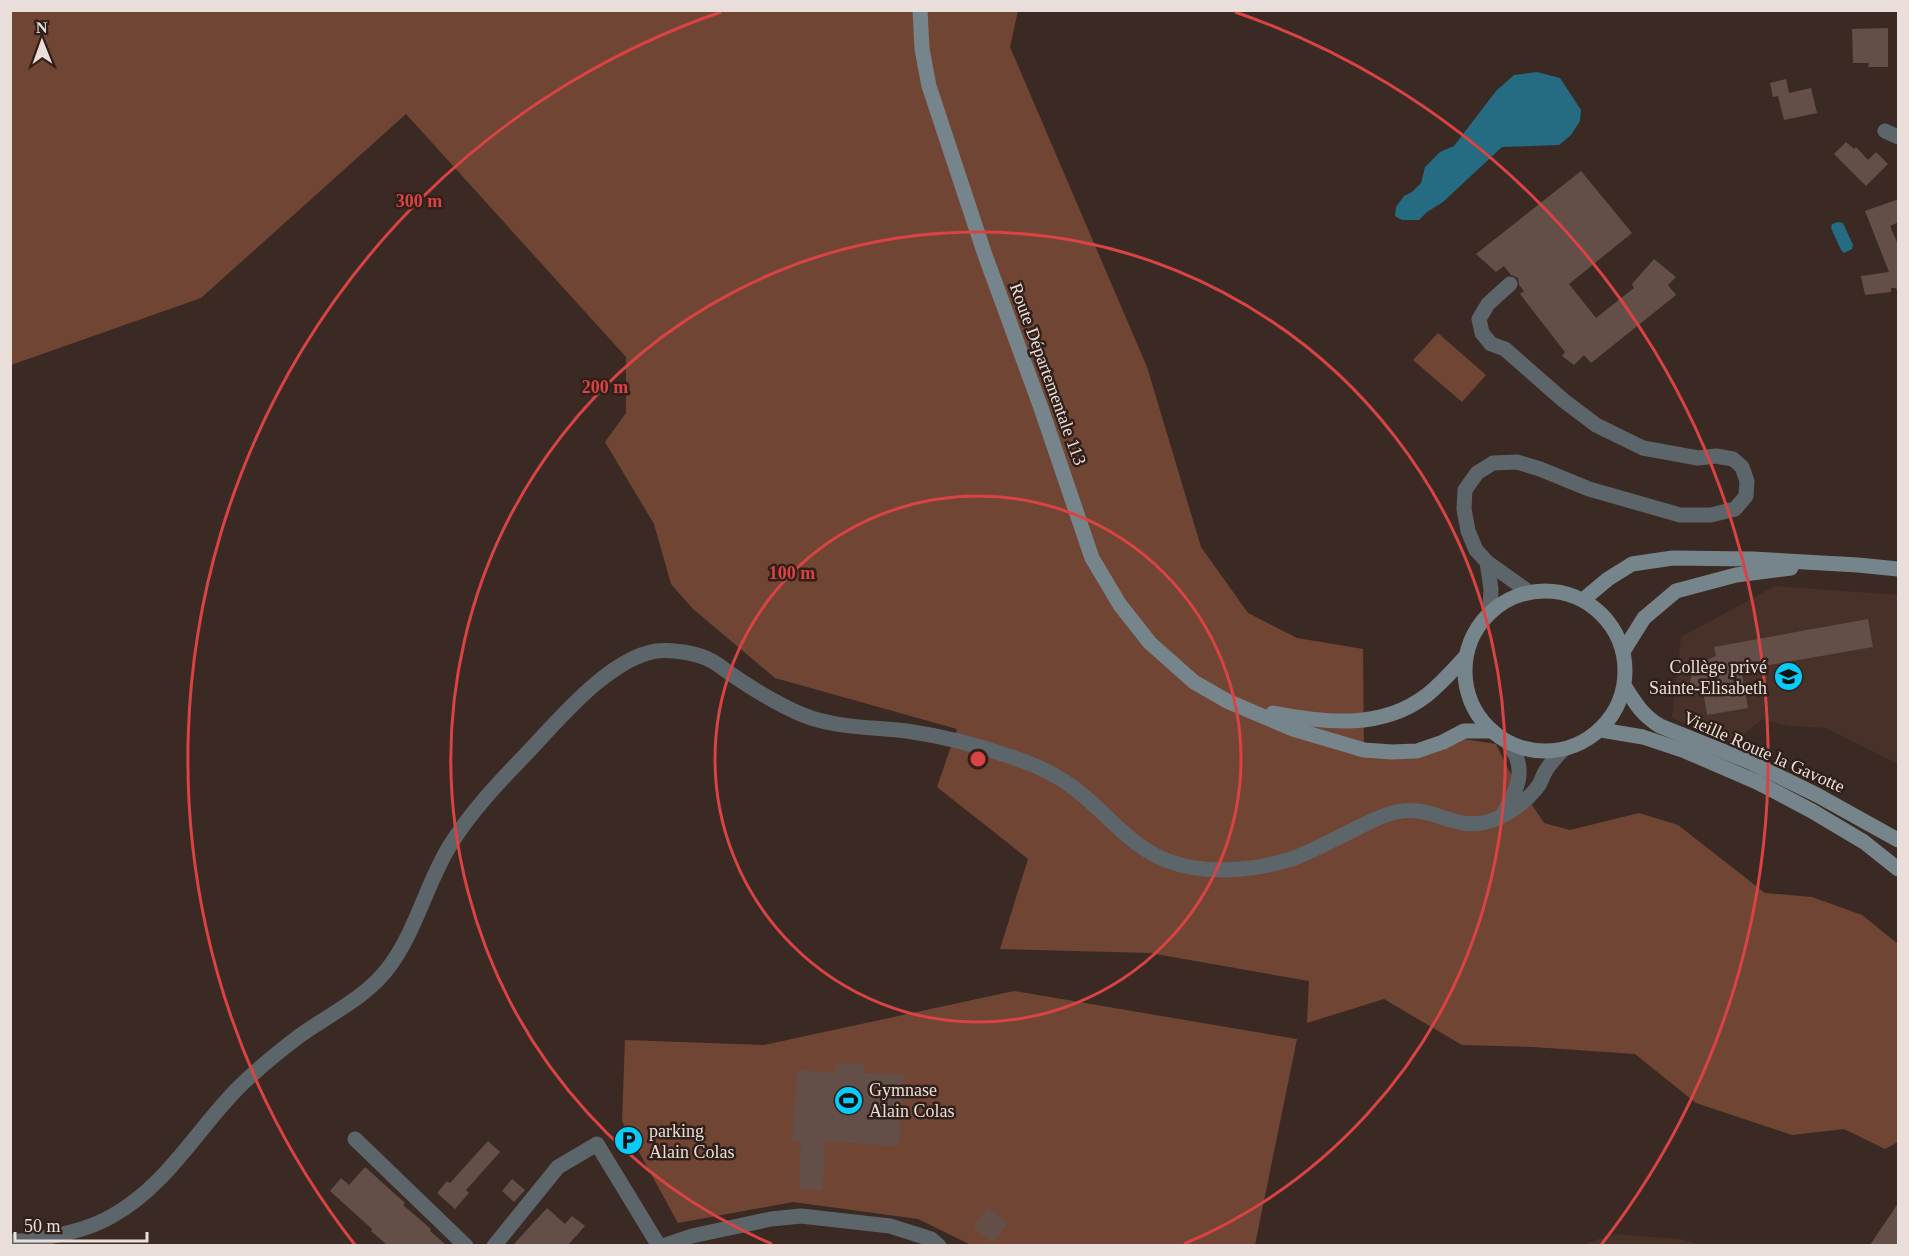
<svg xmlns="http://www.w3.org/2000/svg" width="1909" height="1256" font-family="Georgia,serif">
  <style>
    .built { fill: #483128 }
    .green { fill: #714534 }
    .water { fill: #256c82 }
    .building { fill: #634f48 }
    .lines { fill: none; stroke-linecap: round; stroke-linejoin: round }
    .street { stroke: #5c666a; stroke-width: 15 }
    .secondary { stroke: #76858b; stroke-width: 15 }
    .ring { fill: none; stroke: #d94343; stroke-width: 3 }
    .labels { text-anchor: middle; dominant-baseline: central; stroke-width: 5; stroke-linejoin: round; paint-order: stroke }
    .street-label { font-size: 18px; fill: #e9ded9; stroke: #31201a }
    .poi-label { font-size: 18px; fill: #e9ded9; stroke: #31201a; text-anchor: start }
    .centre { fill: #d94343; stroke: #31201a; stroke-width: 3 }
    .ring-label { font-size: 18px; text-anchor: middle; font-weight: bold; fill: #d94343; stroke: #31201a; stroke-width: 5; stroke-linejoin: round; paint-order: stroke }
  </style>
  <rect width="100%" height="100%" fill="#3b2a23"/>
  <g class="built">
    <polygon points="1775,586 1898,595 1898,764 1826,728 1789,726 1762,719 1732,744 1672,718 1681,637"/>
    <polygon points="1612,1234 1680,1239 1702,1245 1583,1245"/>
  </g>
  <g class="green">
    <polygon points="10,11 1018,11 1010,47 1147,367 1201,547 1248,613 1297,638 1363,649 1364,754 1464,739 1496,744 1508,769 1544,823 1570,830 1639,813 1678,825 1765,893 1812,897 1862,915 1898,944 1898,1142 1885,1149 1844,1129 1792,1135 1696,1103 1635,1054 1533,1047 1462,1045 1384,999 1307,1023 1309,981 1150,953 1000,949 1028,859 937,787 957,729 775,678 693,609 671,584 654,524 605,442 626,413 626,357 406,114 201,298 11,365"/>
    <polygon points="1438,333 1486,375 1462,402 1413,360"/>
    <polygon points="1014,991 1297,1039 1255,1245 971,1245 918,1219 793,1202 678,1223 622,1121 625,1040 764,1045"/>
  </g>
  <g class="water">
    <polygon points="1537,72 1560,78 1581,110 1580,121 1571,135 1559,145 1502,147 1443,202 1427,212 1419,220 1402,220 1395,216 1396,207 1404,196 1412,192 1421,183 1425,167 1440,152 1454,146 1496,91 1514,75"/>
    <polygon points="1838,222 1843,223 1853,245 1852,249 1844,253 1841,250 1831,228 1832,224"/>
  </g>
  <g class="building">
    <polygon points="1888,28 1888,67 1868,67 1869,63 1853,63 1852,29"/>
    <polygon points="1786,79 1789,93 1811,88 1817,113 1784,120 1778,96 1773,97 1770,83"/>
    <polygon points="1846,142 1854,149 1856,147 1868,160 1876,152 1888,164 1866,186 1834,154"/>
    <polygon points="1581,171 1632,233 1569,284 1596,318 1634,288 1632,284 1654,259 1676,277 1668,285 1676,295 1591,363 1584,355 1574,365 1562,356 1565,352 1520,294 1524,291 1519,285 1518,278 1511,275 1504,266 1496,272 1476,254"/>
    <polygon points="1899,199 1899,222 1890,226 1899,247 1899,294 1896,288 1891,288 1891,292 1865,295 1861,276 1889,272 1865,211"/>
    <polygon points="1868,619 1873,647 1741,670 1748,708 1707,715 1703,690 1687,693 1692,674 1700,663 1716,656 1714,647"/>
    <polygon points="835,1063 864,1064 864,1073 904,1074 899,1146 825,1141 823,1190 799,1189 801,1141 792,1141 797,1070 834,1073"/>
    <polygon points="488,1141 500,1152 466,1190 469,1193 455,1209 437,1193 447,1181 450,1183"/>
    <polygon points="365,1167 405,1203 403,1205 431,1229 430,1231 446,1245 387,1245 371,1231 372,1229 330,1191 341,1178 349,1185"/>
    <polygon points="512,1179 525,1190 514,1202 502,1191"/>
    <polygon points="1899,1202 1899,1245 1870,1245"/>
    <polygon points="547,1208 565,1224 572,1216 585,1226 568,1245 513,1245"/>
    <polygon points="988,1208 1008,1222 993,1243 973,1227"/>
  </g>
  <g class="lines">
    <g class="street">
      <polyline points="1885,131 1898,137"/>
      <polyline points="1510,284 1488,304 1479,319 1482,333 1491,344 1505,349 1563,400 1596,425 1643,448 1698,458 1716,456 1733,459 1742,467 1747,481 1746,496 1735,509 1711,515 1680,515 1589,489 1540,469 1517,462 1493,463 1477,473 1465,490 1464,509 1468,531 1476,550 1487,562 1529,592"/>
      <polyline points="1487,562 1491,589 1490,612"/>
      <path d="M1503 814C1518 789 1528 768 1508 743"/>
      <polyline points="355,1139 466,1246"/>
      <path d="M10 1242C44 1239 83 1233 112 1216 161 1189 190 1141 226 1101 247 1077 273 1056 298 1037 329 1014 365 999 389 967 416 931 426 885 449 847 470 812 501 780 529 751 560 718 609 659 656 651 672 649 698 653 712 661 718 664 722 668 728 672 751 688 777 704 803 715 835 728 873 727 907 731 948 737 989 748 1028 763 1042 768 1058 777 1070 785 1104 809 1128 846 1168 861 1205 875 1254 871 1291 859 1306 854 1321 846 1335 839 1355 830 1375 817 1396 812 1437 803 1456 837 1498 818 1513 811 1526 801 1536 789 1543 780 1540 781 1545 772 1550 763 1556 757 1563 750"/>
      <polyline points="494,1246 558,1167 597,1144 659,1246"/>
      <polyline points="662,1246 692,1236 771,1219 801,1216 890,1226 931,1239 939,1246"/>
    </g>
    <g class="secondary">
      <polyline points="920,10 922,49 929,86 985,255 1041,408 1092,558 1120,605 1150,643 1194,682 1227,701 1293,729 1364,750 1392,752 1417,751 1443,742 1464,731 1492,731"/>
      <circle cx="1545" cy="671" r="80"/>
      <polyline points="1584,599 1608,579 1632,564 1673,558 1753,559 1858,565 1898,569"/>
      <polyline points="1624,650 1644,618 1676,591 1736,575 1791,568"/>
      <path d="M1625 687C1636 704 1642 715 1660 726L1750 762 1817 795 1898 840"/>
      <path d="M1273 713C1325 723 1382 730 1427 695 1442 683 1454 669 1466 656"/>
      <polyline points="1601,730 1643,737 1685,751 1757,782 1812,811 1864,842 1898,869"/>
    </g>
  </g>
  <g class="ring">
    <circle cx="978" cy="759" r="263"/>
    <path d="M772 1244A527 527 0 1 1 1184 1244"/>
    <path d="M355 1245A790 790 0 0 1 721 12M1235 12A790 790 0 0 1 1601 1245"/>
  </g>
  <defs>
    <symbol id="school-disc" viewBox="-11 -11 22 22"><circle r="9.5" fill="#07cbf9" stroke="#31201a"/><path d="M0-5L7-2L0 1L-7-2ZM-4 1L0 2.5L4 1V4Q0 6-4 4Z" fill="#111"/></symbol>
    <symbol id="stadium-disc" viewBox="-11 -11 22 22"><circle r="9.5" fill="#07cbf9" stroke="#31201a"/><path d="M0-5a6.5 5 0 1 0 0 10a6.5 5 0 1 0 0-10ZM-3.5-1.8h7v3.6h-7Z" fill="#111"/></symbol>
    <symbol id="parking-disc" viewBox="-11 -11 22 22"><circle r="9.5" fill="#07cbf9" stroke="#31201a"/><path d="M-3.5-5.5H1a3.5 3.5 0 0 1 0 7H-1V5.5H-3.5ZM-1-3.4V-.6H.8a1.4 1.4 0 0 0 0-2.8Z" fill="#111"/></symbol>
  </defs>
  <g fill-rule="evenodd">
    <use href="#school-disc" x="1772" y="660" width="33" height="33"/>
    <use href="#stadium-disc" x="832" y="1084" width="33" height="33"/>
    <use href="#parking-disc" x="612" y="1124" width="33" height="33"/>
  </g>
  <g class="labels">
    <g class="street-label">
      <text transform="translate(1048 374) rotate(70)">Route Départementale 113</text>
      <text transform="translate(1764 752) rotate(24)">Vieille Route la Gavotte</text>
    </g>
    <g class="poi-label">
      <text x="1767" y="667" text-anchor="end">Collège privé<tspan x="1767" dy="21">Sainte-Elisabeth</tspan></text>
      <text x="869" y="1090">Gymnase<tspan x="869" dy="21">Alain Colas</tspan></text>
      <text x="649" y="1131">parking<tspan x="649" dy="21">Alain Colas</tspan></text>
    </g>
  </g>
  <circle cx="978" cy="759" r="9" class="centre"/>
  <g class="ring-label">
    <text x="419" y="207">300 m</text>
    <text x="605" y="393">200 m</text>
    <text x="792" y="579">100 m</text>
  </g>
  <rect width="1909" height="1256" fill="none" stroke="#e9ded9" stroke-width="24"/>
  <g transform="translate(42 42) rotate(359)" stroke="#31201a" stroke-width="4.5" paint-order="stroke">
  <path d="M0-4.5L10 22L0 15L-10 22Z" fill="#e9ded9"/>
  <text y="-9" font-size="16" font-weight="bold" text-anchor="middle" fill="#e9ded9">N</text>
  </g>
  <path d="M15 1232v9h132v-9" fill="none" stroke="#e9ded9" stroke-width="3"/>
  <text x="24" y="1232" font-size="18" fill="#e9ded9" stroke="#31201a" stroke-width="4.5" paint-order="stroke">50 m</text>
</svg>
